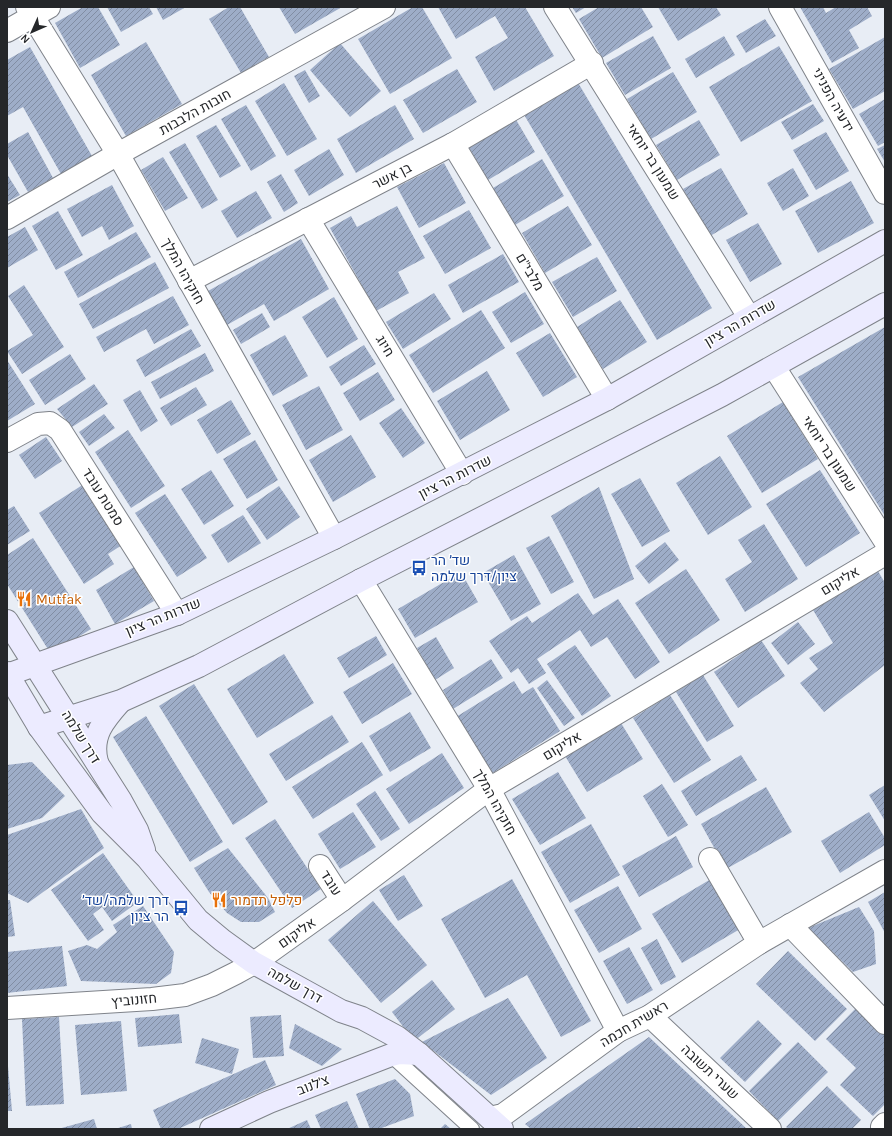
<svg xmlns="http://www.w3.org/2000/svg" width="892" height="1136" font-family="Karla,Heebo,sans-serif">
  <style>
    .building { fill: url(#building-hatch) }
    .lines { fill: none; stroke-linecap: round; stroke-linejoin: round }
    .lane-casing { stroke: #7f838a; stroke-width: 16 }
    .street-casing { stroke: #7f838a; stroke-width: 24 }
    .secondary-casing { stroke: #7f838a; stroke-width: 24 }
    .lane { stroke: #fff; stroke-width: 14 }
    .street { stroke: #fff; stroke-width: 22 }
    .secondary { stroke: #ecebff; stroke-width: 22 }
    .labels { text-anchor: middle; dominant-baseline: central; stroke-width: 3; stroke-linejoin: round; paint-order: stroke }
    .street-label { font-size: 14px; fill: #25272a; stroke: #fff }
    .transit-label { font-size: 14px; fill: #164399; stroke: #fff; text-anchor: start }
    .food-label { font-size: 14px; fill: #c56008; stroke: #fff; text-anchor: start }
  </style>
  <defs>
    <pattern id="building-hatch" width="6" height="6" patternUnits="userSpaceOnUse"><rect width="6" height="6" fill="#9eadc8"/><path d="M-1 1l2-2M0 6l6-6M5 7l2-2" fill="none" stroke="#818da3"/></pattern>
  </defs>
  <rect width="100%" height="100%" fill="#e8edf5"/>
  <g class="building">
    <polygon points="83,7 98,7 120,45 80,68 55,23"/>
    <polygon points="107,7 149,7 153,14 121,32"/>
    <polygon points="156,7 186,7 163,20"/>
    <polygon points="229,7 240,7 269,57 241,73 209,19"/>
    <polygon points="279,7 342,7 295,34"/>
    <polygon points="413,7 422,7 452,58 390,94 358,39"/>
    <polygon points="438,7 525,7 554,56 494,91 475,57 508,38 495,16 456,39"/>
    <polygon points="572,7 586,7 576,13"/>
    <polygon points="599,7 641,7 653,27 602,58 579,19"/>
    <polygon points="658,7 716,7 721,15 678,41"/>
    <polygon points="800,7 823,7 826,13 836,7 867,7 872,16 849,30 859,48 832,63"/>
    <polygon points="765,19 776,36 746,53 736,36"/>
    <polygon points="653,36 671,68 625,95 606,63"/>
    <polygon points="724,36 735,55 696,78 685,59"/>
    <polygon points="885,37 885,91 853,109 829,69"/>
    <polygon points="146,42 182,104 126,136 91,75"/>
    <polygon points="340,43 381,91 350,117 310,70"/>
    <polygon points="779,46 812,101 741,142 709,87"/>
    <polygon points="30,47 92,156 61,174 23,107 7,116 7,60"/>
    <polygon points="457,69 477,102 423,133 403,100"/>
    <polygon points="305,70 320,96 309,103 294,76"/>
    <polygon points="673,72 697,112 651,139 627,99"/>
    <polygon points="577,81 712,308 657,340 523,113"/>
    <polygon points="284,83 317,139 287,156 255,101"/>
    <polygon points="885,99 885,142 878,146 859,114"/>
    <polygon points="813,104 824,121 792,140 781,122"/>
    <polygon points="246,105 276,156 251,171 221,119"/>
    <polygon points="395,105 414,139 356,173 337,139"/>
    <polygon points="515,118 535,152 488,180 468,146"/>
    <polygon points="699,120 720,155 677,180 656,145"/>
    <polygon points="216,125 241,166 220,178 196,136"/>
    <polygon points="28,132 53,178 28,192 7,155 7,144"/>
    <polygon points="826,132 849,171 816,190 793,150"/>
    <polygon points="185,143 218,200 202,209 169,152"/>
    <polygon points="885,145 885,162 877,149"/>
    <polygon points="329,149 344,175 309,196 294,170"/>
    <polygon points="163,157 188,198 165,211 141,170"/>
    <polygon points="542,159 564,196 515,225 493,188"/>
    <polygon points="444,163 466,203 419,228 397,187"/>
    <polygon points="721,168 748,214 710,236 683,189"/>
    <polygon points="793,168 809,196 783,211 767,183"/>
    <polygon points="7,174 20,195 7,202"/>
    <polygon points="281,174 298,203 284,212 267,182"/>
    <polygon points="851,181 874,223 818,253 795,211"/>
    <polygon points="112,185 134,226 109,240 102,226 82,237 67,209"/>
    <polygon points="256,191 272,218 237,238 221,211"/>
    <polygon points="397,206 425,258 398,272 409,293 376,311 330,228 351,216 357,227"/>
    <polygon points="568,206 592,245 545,273 522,233"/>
    <polygon points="469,210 491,248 445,274 423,236"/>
    <polygon points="58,211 83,255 56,270 32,226"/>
    <polygon points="758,223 782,264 750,282 726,240"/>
    <polygon points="25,227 38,250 7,268 7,237"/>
    <polygon points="136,232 151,257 78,298 64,272"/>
    <polygon points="301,239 329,289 274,321 264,304 227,325 208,291"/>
    <polygon points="503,254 519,282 463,313 448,285"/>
    <polygon points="597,257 617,291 573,317 552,282"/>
    <polygon points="155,262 169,288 93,329 79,304"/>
    <polygon points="24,285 64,347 22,374 7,351 33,335 8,296"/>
    <polygon points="525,292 544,324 511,343 492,312"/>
    <polygon points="434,293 451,319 403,349 386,322"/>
    <polygon points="173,296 189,325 154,344 146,329 104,352 96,337"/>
    <polygon points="334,297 358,339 327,358 302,317"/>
    <polygon points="620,300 647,342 603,369 577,327"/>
    <polygon points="481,310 505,348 433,393 409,355"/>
    <polygon points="262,313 270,327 241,344 233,330"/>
    <polygon points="885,327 885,516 798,377"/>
    <polygon points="191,329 201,346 145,377 136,360"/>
    <polygon points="550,333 577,377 543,397 516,353"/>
    <polygon points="285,335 308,376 273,396 250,355"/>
    <polygon points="364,345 376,364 341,386 329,367"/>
    <polygon points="205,353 214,371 160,399 151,382"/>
    <polygon points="70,354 86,379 45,405 29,380"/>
    <polygon points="7,360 35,404 7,421"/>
    <polygon points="487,371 510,410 460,440 437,401"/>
    <polygon points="378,372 395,400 360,421 343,393"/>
    <polygon points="94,384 108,404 72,427 57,409"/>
    <polygon points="319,386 343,430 306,450 282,405"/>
    <polygon points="196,387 207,405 171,426 160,408"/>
    <polygon points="140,390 158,421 141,432 123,400"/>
    <polygon points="231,400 251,434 217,454 197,420"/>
    <polygon points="783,402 818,459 762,493 727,436"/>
    <polygon points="401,408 425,443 403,458 379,423"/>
    <polygon points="104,414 115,428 89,446 79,432"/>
    <polygon points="128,430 165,486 131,508 95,452"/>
    <polygon points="351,435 376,477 333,502 309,460"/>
    <polygon points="46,437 62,461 35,479 19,455"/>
    <polygon points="255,440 278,480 247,499 223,459"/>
    <polygon points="720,456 752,507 708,535 676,483"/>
    <polygon points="211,470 234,506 204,525 181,489"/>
    <polygon points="820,470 860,533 806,567 766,504"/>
    <polygon points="640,478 670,531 642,547 611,494"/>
    <polygon points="84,484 122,545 108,554 114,564 84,584 39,513"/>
    <polygon points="279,486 300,517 267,540 246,509"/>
    <polygon points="599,487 634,579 594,599 551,516"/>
    <polygon points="165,494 207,558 177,577 135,513"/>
    <polygon points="14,506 30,531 7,545 7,510"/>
    <polygon points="243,515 261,543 228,563 211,535"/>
    <polygon points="764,524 798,579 745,612 725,579 752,562 738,540"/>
    <polygon points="549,536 574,582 551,594 526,548"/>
    <polygon points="33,538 91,629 51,654 7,584 7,555"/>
    <polygon points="665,542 679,560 649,584 635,566"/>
    <polygon points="514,555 541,604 511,621 483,573"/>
    <polygon points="134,567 154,601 115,624 96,590"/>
    <polygon points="686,569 720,620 669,654 635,603"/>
    <polygon points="878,571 885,583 885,665 824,712 800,683 818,669 809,658 833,643 813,610"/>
    <polygon points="461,572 478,602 415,638 398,609"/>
    <polygon points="578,593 593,615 618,599 660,662 635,679 607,637 591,647 580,630 537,659 546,673 529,684 518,668 511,673 489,641 527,616 532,623"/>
    <polygon points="798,622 815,644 788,665 771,643"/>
    <polygon points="376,636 387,655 349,678 337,658"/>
    <polygon points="436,637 454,668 435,680 417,648"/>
    <polygon points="761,640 785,676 738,708 714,672"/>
    <polygon points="575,645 611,696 582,716 547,664"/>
    <polygon points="284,654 314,703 257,738 227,689"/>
    <polygon points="491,659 503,678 453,709 443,690"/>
    <polygon points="393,663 412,694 362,724 343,692"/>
    <polygon points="703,675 734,726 707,742 676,692"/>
    <polygon points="547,680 575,718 564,726 537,688"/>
    <polygon points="514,681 522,694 533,687 560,731 491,774 456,717"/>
    <polygon points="194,684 268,802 233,825 159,706"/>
    <polygon points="670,695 711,760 674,783 633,718"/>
    <polygon points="410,712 431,748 390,772 369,736"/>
    <polygon points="332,715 349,742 286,781 269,754"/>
    <polygon points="146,716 223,842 190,862 113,737"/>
    <polygon points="621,723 643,759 587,792 565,756"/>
    <polygon points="362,742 383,775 313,819 292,787"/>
    <polygon points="442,753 464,788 409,824 386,789"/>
    <polygon points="741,755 757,780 696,816 681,791"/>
    <polygon points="32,762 65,796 42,818 7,829 7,765"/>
    <polygon points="558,772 586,818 540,845 512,799"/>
    <polygon points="662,784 688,825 668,837 643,796"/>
    <polygon points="885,785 885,821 869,795"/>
    <polygon points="766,787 792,832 726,869 701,824"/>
    <polygon points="375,791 400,829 381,841 356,804"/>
    <polygon points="81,809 104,848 28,903 7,893 7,835"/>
    <polygon points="353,812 376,847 340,869 318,834"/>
    <polygon points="869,812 885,838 885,845 840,873 821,841"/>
    <polygon points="275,819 321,889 292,908 245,838"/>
    <polygon points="591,824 620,875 570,903 541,852"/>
    <polygon points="676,836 693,867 639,897 622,866"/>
    <polygon points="228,848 268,898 275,912 259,922 241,922 227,913 209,892 194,868"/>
    <polygon points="103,853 138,902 112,921 102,907 93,914 104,930 88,941 51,890"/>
    <polygon points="404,875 423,906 398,921 379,890"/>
    <polygon points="512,879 591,1021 561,1037 527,975 485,998 441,919"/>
    <polygon points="711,879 740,929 682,963 652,914"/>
    <polygon points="618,886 642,929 599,953 574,910"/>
    <polygon points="885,892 885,933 868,902"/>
    <polygon points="7,900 10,900 15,936 7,937"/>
    <polygon points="373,901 427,965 381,1003 328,940"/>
    <polygon points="143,906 174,952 171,973 156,984 81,981 68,951 87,945 97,949 117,932 113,925"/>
    <polygon points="859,907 874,931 876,964 853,972 808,928"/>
    <polygon points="657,939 676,977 661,985 641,948"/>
    <polygon points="62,946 67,986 7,993 7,952"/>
    <polygon points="629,947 653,990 627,1004 603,961"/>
    <polygon points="788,951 847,1009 815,1041 756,984"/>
    <polygon points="432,980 455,1009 414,1041 392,1012"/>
    <polygon points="508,998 547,1058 491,1095 422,1042"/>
    <polygon points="856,1008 885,1035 885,1104 873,1116 840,1085 856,1068 826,1039"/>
    <polygon points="179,1014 182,1043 138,1047 135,1018"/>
    <polygon points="281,1015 284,1056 253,1058 250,1017"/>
    <polygon points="59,1017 64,1104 26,1106 22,1019"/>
    <polygon points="758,1020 782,1044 745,1082 720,1058"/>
    <polygon points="121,1021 127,1091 81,1095 75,1025"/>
    <polygon points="295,1024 342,1049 322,1066 289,1048"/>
    <polygon points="649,1037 747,1129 641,1129 639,1127 636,1129 531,1129 525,1124"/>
    <polygon points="202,1038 239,1049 232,1074 195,1063"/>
    <polygon points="798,1042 828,1072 778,1121 749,1091"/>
    <polygon points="7,1055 12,1111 7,1111"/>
    <polygon points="265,1060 276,1085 178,1129 161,1129 153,1110"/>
    <polygon points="395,1079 410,1094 414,1116 379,1129 370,1129 356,1094"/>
    <polygon points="827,1086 861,1120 852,1129 789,1129 786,1127"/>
    <polygon points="347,1101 359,1129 321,1129 315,1115"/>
    <polygon points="94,1119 97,1129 58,1129"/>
    <polygon points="307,1120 311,1129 287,1129"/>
    <polygon points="131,1124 132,1129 115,1129"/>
    <polygon points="445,1124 451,1129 440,1129"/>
  </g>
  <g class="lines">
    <defs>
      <polyline id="lane" points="391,1055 472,1129"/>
      <g id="street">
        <polyline points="27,7 118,154 334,538"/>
        <polyline points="555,7 749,317"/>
        <polyline points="780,7 885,193"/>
        <polyline points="7,31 49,7"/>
        <polyline points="453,144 607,399"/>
        <polyline points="7,218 118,154 384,7"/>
        <polyline points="308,219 462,474"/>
        <polyline points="189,281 453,144 592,63"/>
        <polyline points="774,367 885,541"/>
        <polyline points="7,441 38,424 50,423 60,430 177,614"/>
        <polyline points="361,580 489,789 618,1031"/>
        <polyline points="710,859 759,943"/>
        <polyline points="320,866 342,900"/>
        <polyline points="790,925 885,1023"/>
        <polyline points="7,1008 152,999 185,995 212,985 236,973 254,963 342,900 489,789 885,554"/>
        <polyline points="650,1016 770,1129"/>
        <polyline points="490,1118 503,1115 618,1031 650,1016 759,943 885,871"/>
        <polyline points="884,1129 882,1127 885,1124"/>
      </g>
      <g id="secondary">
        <polyline points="7,621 121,801 137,830 144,850"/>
        <polyline points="7,673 39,727 102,813 147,858 198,920 222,940 254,963 341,1011 362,1018 397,1037 419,1054 502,1129"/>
        <polyline points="7,675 177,614 334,538 607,399 885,241"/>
        <polyline points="39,727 121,701 199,666 361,580 722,395 885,304"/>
        <path d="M97 762C90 736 104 720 120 702"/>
        <polyline points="211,1129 269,1102 391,1055 399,1053 419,1054"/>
      </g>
    </defs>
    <use href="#lane" class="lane-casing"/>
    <use href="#street" class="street-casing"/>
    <use href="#secondary" class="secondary-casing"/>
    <use href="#lane" class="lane"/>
    <use href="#street" class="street"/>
    <use href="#secondary" class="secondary"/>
  </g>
  <defs>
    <symbol id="bus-bare" viewBox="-9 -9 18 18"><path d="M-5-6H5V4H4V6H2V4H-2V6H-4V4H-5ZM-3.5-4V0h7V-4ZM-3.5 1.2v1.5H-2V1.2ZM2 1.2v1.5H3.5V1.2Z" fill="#1a4fb4" stroke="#fff" stroke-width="2.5" paint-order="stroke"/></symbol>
    <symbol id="restaurant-bare" viewBox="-9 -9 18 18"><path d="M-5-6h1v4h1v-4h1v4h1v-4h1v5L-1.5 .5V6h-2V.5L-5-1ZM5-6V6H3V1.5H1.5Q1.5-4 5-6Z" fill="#e8710a" stroke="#fff" stroke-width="2.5" paint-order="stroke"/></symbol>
  </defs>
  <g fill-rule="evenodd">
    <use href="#bus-bare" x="408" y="557" width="22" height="22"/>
    <use href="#restaurant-bare" x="13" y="588" width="22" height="22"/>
    <use href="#restaurant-bare" x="208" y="889" width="22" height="22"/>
    <use href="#bus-bare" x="170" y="897" width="22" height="22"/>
  </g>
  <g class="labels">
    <g class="street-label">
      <text transform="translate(833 100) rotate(61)">ידעיה הפניני</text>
      <text transform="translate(195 112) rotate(-29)">חובות הלבבות</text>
      <text transform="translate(653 162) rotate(58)">שמעון בר יוחאי</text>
      <text transform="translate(392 176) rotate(-27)">בן אשר</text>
      <text transform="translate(183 271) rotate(61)">חזקיהו המלך</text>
      <text transform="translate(530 272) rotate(59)">מלבי"ם</text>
      <text transform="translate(740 323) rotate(-30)">שדרות הר ציון</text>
      <text transform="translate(385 346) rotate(59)">חיוג</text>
      <text transform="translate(829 454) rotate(57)">שמעון בר יוחאי</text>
      <text transform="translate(455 477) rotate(-27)">שדרות הר ציון</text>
      <text transform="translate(103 497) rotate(58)">סמטת עובד</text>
      <text transform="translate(840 581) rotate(-31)">אליקום</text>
      <text transform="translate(163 617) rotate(-22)">שדרות הר ציון</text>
      <text transform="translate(81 737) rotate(58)">דרך שלמה</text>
      <text transform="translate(562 746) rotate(-31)">אליקום</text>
      <text transform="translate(495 802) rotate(61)">חזקיהו המלך</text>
      <text transform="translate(331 883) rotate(58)">עובד</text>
      <text transform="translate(297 933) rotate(-35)">אליקום</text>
      <text transform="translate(295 985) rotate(29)">דרך שלמה</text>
      <text transform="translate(134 1000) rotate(-5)">חזונוביץ</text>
      <text transform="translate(634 1024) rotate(-31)">ראשית חכמה</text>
      <text transform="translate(710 1072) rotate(43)">שערי תשובה</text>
      <text transform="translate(313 1085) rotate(-21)">צ'לנוב</text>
    </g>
    <g class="transit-label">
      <text x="431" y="560">שד׳ הר<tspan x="431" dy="16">ציון/דרך שלמה</tspan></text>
      <text x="169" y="900" text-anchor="end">דרך שלמה/שד׳<tspan x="169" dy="16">הר ציון</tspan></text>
    </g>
    <g class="food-label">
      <text x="36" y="599">Mutfak</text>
      <text x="231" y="900">פלפל תדמור</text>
    </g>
  </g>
  <rect width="892" height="1136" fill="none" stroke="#25272a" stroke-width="16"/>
  <g transform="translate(32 32) rotate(225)" stroke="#ffffff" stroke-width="3" paint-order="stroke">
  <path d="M0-3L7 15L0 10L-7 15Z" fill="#25272a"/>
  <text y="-6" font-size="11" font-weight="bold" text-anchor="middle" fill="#25272a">N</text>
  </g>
</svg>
